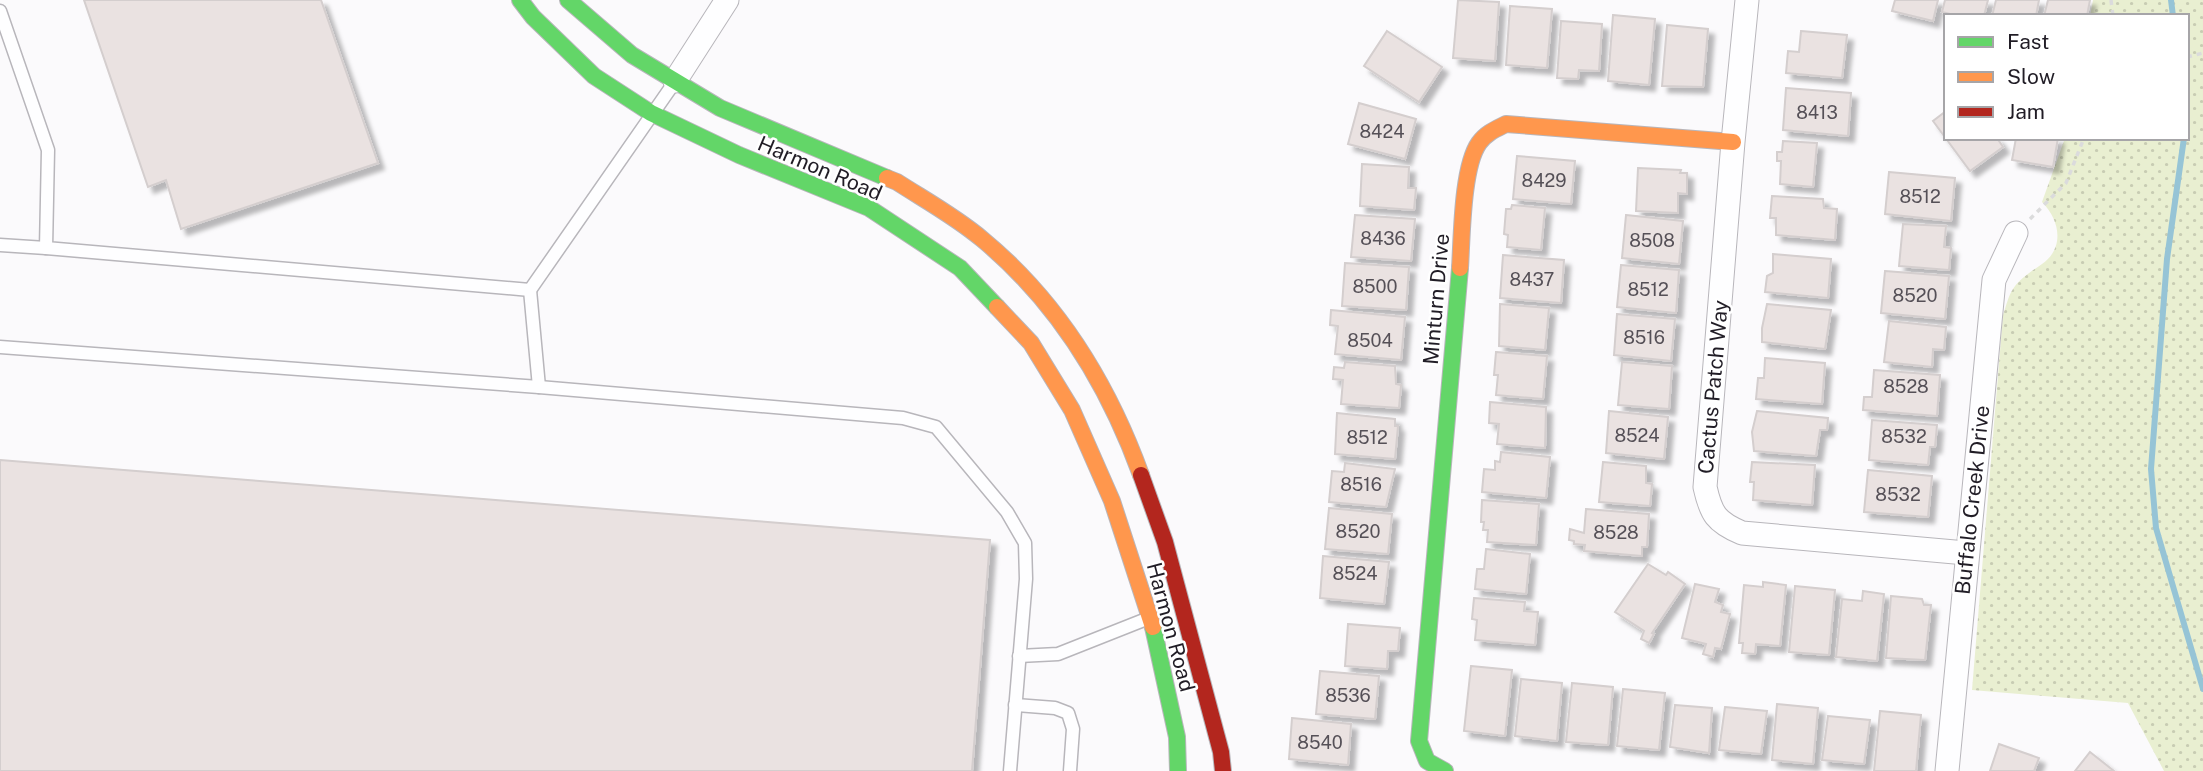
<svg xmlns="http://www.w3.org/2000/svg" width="2203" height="771" font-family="'Public Sans',sans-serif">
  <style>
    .grass { fill: url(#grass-dots) }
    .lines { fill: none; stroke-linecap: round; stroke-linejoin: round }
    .stream { stroke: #96c4d6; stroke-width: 6 }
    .building { fill: #eae2e1; stroke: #d4cece; stroke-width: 2; filter: url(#shadow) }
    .lane-casing { stroke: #b8b6bb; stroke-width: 15 }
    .street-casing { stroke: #b8b6bb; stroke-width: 25 }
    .fast-casing { stroke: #b8b6bb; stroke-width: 18 }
    .slow-casing { stroke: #b8b6bb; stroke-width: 18 }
    .jam-casing { stroke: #b8b6bb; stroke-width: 18 }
    .path { stroke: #dbdbdc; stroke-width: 3.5; stroke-dasharray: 5 5; stroke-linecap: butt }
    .lane { stroke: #fefeff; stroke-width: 12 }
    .street { stroke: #fefeff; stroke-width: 23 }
    .fast { stroke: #63d668; stroke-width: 16 }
    .slow { stroke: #ff974d; stroke-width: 16 }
    .jam { stroke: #b3261e; stroke-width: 16 }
    .labels { text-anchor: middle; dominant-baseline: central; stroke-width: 5; stroke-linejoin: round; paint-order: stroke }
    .number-label { font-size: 18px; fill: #555057 }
    .street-label { font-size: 21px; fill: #211d26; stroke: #fff }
  </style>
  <defs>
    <pattern id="grass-dots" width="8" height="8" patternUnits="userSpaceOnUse" patternTransform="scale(1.75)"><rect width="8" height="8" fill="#e9efd1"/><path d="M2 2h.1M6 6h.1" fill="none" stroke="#c8ccb3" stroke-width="1.8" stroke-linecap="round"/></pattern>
    <filter id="shadow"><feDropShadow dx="6" dy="6" stdDeviation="2" flood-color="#0004"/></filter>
  </defs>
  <rect width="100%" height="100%" fill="#fbfafc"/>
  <path class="grass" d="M2093 0H2203V771H2164L2128 703 1972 690 2003 315C2006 307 2008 296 2013 289 2020 278 2032 271 2042 264 2065 248 2060 220 2042 202L2065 138H2187V16H2090Z"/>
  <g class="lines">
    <g class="stream">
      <polyline points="2171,0 2173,16"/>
      <polyline points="2187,106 2187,116"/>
      <polyline points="2184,138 2167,259 2151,469 2156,528 2203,689"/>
    </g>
  </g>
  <g class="building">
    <polygon points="84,0 321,0 378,163 181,229 166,180 148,187"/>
    <polygon points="1458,0 1499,2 1495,61 1453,58"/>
    <polygon points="1895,0 1938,0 1933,21 1892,11"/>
    <polygon points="1945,0 1988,0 1984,16 1958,16 1942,12"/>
    <polygon points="1996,0 2039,0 2036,16 1992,16"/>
    <polygon points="2048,0 2090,0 2087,16 2044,16"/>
    <polygon points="1510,6 1552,9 1547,68 1506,65"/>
    <polygon points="1613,15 1655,19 1649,85 1608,81"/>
    <polygon points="1561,21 1602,24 1599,71 1579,70 1578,79 1557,78"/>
    <polygon points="1667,25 1708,29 1703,87 1662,86"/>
    <polygon points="1387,31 1442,67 1419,102 1364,66"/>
    <polygon points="1801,31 1847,35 1842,78 1786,73 1788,51 1799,52"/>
    <polygon points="1786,88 1851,93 1848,136 1783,130"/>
    <polygon points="1359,103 1416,119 1405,159 1348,144"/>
    <polygon points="1946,111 1946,138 1997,138 2003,147 1970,171 1933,121"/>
    <polygon points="2016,138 2058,138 2053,167 2012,160"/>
    <polygon points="1783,141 1817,143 1813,187 1780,184 1781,161 1777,161 1777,152 1782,152"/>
    <polygon points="1517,156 1575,161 1571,204 1513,199"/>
    <polygon points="1362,164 1409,167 1408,188 1416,188 1414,210 1360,206"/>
    <polygon points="1638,168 1681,170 1680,173 1687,173 1687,194 1678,193 1678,213 1636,211"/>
    <polygon points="1889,172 1955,178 1951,221 1885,214"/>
    <polygon points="1772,196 1823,199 1824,208 1837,209 1835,240 1776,235 1776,218 1770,218"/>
    <polygon points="1512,205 1545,208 1541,250 1507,247 1508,235 1504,234 1506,209 1511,209"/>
    <polygon points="1355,215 1415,219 1411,261 1351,257"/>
    <polygon points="1626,215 1683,221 1679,264 1622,258"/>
    <polygon points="1903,224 1946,226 1944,247 1951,248 1949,270 1899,266"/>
    <polygon points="1773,254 1831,259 1828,298 1765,292 1767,276 1773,273"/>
    <polygon points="1503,255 1564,260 1561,303 1500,298"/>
    <polygon points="1345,263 1409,267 1406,310 1342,306"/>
    <polygon points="1621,265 1679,270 1676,313 1617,307"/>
    <polygon points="1885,271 1949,276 1945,319 1881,313"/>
    <polygon points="1500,304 1549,308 1545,350 1499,346"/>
    <polygon points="1767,304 1831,310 1825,349 1762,342 1762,328"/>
    <polygon points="1331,310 1405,317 1401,360 1335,354 1338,326 1330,325"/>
    <polygon points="1617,314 1675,319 1671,361 1614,355"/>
    <polygon points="1889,321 1946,327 1944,350 1933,349 1932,367 1884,362"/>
    <polygon points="1496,352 1547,356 1543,399 1496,395 1498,375 1494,375"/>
    <polygon points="1765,358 1825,363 1822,404 1756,399 1758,378 1764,378"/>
    <polygon points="1345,362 1395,366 1396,384 1401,385 1399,408 1341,404 1343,380 1333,379 1334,367 1344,368"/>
    <polygon points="1622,362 1672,366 1669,409 1618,405"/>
    <polygon points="1874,370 1940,375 1937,416 1863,410 1864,397 1872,397"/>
    <polygon points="1490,402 1546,407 1545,448 1497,444 1499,424 1489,423"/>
    <polygon points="1609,411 1668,417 1664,459 1606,453"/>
    <polygon points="1757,411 1828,418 1827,430 1820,430 1816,456 1754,451 1752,432"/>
    <polygon points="1337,413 1395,419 1395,426 1398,426 1395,459 1335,454"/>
    <polygon points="1872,420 1937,425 1935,447 1930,447 1928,465 1869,460"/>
    <polygon points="1501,452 1550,457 1546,498 1482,492 1484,469 1495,470 1495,461 1500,462"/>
    <polygon points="0,460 990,540 972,771 0,771"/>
    <polygon points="1603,462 1646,466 1646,483 1652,484 1650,506 1599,502"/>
    <polygon points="1752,462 1815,465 1812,505 1753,500 1754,482 1750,482"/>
    <polygon points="1345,463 1395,469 1386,507 1329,502 1332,471 1344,472"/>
    <polygon points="1868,470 1932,476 1928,517 1864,512"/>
    <polygon points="1482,500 1539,504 1536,545 1487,542 1488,530 1483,530 1484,522 1481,522"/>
    <polygon points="1329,508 1392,514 1388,554 1325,549"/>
    <polygon points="1586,509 1649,514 1647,547 1642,547 1642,556 1584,551 1585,545 1574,544 1574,541 1569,540 1570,529 1584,533"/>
    <polygon points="1486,549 1530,554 1526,594 1475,589 1477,569 1484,569"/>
    <polygon points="1323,556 1389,562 1384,604 1320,598"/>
    <polygon points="1648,564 1666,575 1668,572 1685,584 1652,633 1654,634 1649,643 1641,639 1644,631 1615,612"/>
    <polygon points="1763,582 1786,585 1780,646 1756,644 1755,654 1742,653 1743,643 1739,643 1744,585 1763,587"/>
    <polygon points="1695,584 1719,589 1715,602 1723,605 1721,612 1730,614 1721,649 1715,648 1713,657 1703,654 1706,644 1682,638"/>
    <polygon points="1795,586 1835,590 1829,655 1789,652"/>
    <polygon points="1863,591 1884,594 1877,661 1836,657 1842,599 1862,601"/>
    <polygon points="1891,596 1922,599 1924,605 1931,605 1925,660 1886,658"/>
    <polygon points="1474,598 1525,602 1524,611 1538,612 1535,645 1475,640 1477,620 1472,619"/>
    <polygon points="1348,624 1400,628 1398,651 1388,651 1387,669 1345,666"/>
    <polygon points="1471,666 1512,670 1505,736 1464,731"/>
    <polygon points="1320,671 1379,676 1375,719 1316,714"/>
    <polygon points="1521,679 1562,683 1557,741 1515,736"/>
    <polygon points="1572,683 1613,687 1608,745 1566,742"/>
    <polygon points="1623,689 1665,693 1659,750 1617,746"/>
    <polygon points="1777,704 1818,708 1813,764 1772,760"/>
    <polygon points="1675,705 1712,708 1709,753 1670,747"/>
    <polygon points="1725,707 1767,711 1761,754 1719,750"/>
    <polygon points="1880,711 1921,715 1916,771 1874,771"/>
    <polygon points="1828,716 1870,720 1864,764 1822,760"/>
    <polygon points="1292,718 1351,724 1348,765 1289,759"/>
    <polygon points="1999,744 2039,758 2034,771 1990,771"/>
    <polygon points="2090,752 2114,771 2075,771"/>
  </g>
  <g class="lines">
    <defs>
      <g id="lane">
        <polyline points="0,11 48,150 46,248 530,290 674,83"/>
        <polyline points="0,245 46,248"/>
        <polyline points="0,347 539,387 530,290"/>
        <polyline points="539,387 903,418 936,427 1007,512 1025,543 1026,579 1010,771"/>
        <polyline points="1019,656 1058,654 1149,618"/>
        <polyline points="1015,705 1055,708 1068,713 1073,729 1070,771"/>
      </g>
      <g id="street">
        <path d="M1747 0 1733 142 1705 487C1711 514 1716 522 1742 533L1966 553"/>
        <polyline points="675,81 727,0"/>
        <polyline points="1947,771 1994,280 2016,233"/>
      </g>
      <g id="fast">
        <polyline points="520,0 533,17 594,76 651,113 739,155 869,208 960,268 997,307"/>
        <polyline points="568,0 632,55 720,108 887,178"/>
        <polyline points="1153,627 1177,737 1178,771"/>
        <polyline points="1445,771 1427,761 1419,741 1460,268"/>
      </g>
      <g id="slow">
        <path d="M887 178 897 182C925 200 956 217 982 239 1057 301 1108 384 1141 475"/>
        <path d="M1460 268C1462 237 1462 167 1479 143 1486 133 1496 129 1506 124L1733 142"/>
        <polyline points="997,307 1031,343 1072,410 1112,501 1153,627"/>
      </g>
      <polyline id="jam" points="1141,475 1165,542 1221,752 1223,771"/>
    </defs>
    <use href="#lane" class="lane-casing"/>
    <use href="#street" class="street-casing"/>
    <use href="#fast" class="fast-casing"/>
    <use href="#slow" class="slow-casing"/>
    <use href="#jam" class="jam-casing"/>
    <g class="path">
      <polyline points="2111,0 2113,16"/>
      <polyline points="2187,57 2203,53"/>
      <polyline points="2030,219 2066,183 2084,138"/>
    </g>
    <use href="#lane" class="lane"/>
    <use href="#street" class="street"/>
    <use href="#fast" class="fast"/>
    <use href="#slow" class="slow"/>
    <use href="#jam" class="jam"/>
  </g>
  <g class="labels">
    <g class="number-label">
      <text x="1817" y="112">8413</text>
      <text x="1382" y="131">8424</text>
      <text x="1544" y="180">8429</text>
      <text x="1920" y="196">8512</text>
      <text x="1383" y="238">8436</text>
      <text x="1652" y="240">8508</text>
      <text x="1532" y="279">8437</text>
      <text x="1375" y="286">8500</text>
      <text x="1648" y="289">8512</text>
      <text x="1915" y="295">8520</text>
      <text x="1644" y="337">8516</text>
      <text x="1370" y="340">8504</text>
      <text x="1906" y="386">8528</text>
      <text x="1637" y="435">8524</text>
      <text x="1904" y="436">8532</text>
      <text x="1367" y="437">8512</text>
      <text x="1361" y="484">8516</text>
      <text x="1898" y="494">8532</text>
      <text x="1358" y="531">8520</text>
      <text x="1616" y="532">8528</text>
      <text x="1355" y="573">8524</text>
      <text x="1348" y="695">8536</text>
      <text x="1320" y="742">8540</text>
    </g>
    <g class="street-label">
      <text transform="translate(820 168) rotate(23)">Harmon Road</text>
      <text transform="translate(1436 299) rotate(-85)">Minturn Drive</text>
      <text transform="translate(1713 387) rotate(-85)">Cactus Patch Way</text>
      <text transform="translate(1972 500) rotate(-84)">Buffalo Creek Drive</text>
      <text transform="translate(1171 627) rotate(75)">Harmon Road</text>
    </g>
  </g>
  <rect x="1944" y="14" width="245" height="126" fill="#ffffff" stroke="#a6a5a8" stroke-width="2"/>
  <rect x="1958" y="37" width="35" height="10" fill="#63d668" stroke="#a6a5a8" stroke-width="2"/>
  <text x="2007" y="49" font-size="21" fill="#211d26">Fast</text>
  <rect x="1958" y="72" width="35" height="10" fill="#ff974d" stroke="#a6a5a8" stroke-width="2"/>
  <text x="2007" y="84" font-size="21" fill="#211d26">Slow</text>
  <rect x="1958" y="107" width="35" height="10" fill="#b3261e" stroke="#a6a5a8" stroke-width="2"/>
  <text x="2007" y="119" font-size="21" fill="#211d26">Jam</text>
</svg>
